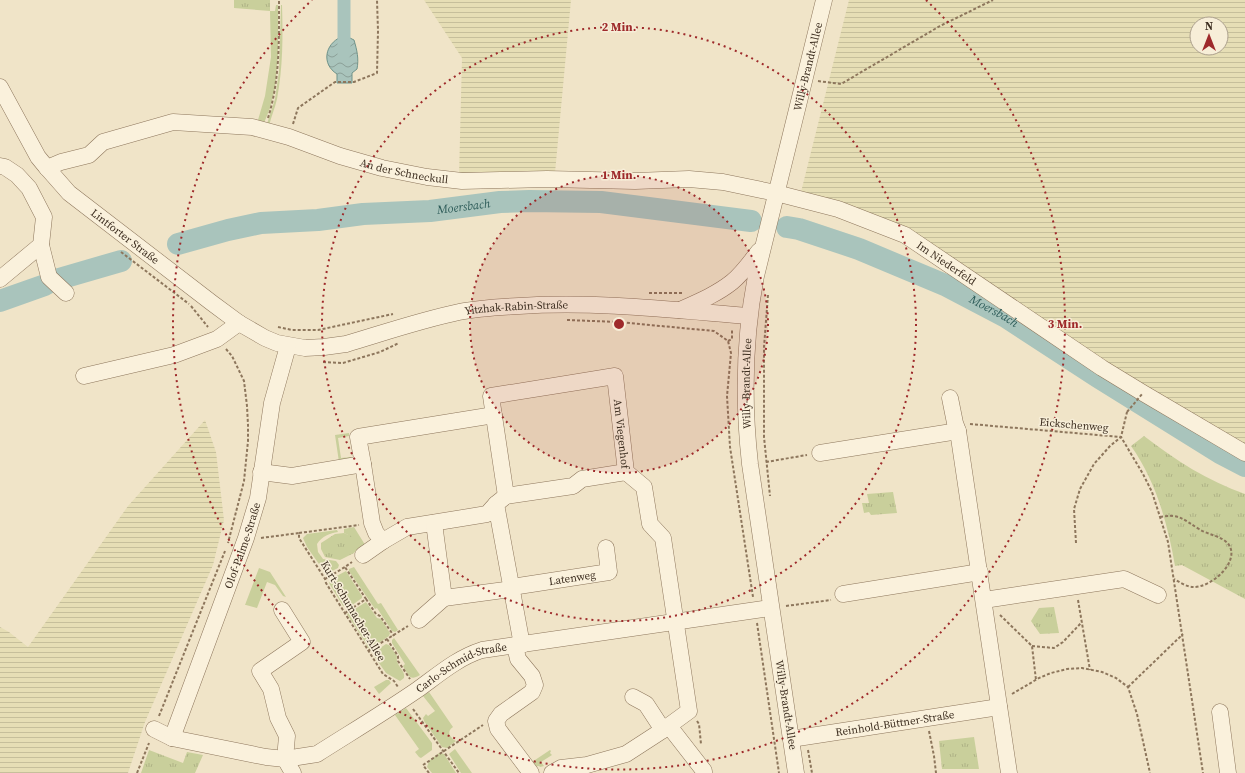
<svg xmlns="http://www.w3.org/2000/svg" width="1245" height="773" font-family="'Source Serif 4',serif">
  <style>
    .farmland { fill: url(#farmland-rules); fill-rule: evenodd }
    .grass { fill: #c9cf9b }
    .park { fill: url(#park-tufts) }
    .water { fill: url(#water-waves); stroke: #6f938a }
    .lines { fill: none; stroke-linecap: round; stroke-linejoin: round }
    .canal { stroke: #a9c4bc; stroke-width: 13 }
    .river { stroke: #a9c4bc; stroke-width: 22 }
    .minor-casing { stroke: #8d765c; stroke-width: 17 }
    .path { stroke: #8d765c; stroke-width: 2; stroke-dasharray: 3 2; stroke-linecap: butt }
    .minor { stroke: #faf1dc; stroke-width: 16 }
    .path-bridge { stroke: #8d765c; stroke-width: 2; stroke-dasharray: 3 2; stroke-linecap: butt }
    .ring { fill: none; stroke: #9e2a2b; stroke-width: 2; stroke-dasharray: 2 4 }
    .labels { text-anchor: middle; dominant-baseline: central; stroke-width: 3; stroke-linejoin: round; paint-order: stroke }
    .street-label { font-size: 11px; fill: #3d2e20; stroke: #f7eed8 }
    .water-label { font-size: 12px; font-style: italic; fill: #2f5d5a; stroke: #f7eed8 }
    .centre { fill: #9e2a2b; stroke: #f7eed8; stroke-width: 2 }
    .ring-label { font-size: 12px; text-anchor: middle; font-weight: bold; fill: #9e2a2b; stroke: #f7eed8; stroke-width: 3; stroke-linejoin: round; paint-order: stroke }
  </style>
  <defs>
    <pattern id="farmland-rules" width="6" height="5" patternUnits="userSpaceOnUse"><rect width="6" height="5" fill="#e6deb5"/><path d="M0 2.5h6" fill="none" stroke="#c6bf9b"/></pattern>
    <pattern id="park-tufts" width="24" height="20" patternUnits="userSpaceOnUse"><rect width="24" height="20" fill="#c9cf9b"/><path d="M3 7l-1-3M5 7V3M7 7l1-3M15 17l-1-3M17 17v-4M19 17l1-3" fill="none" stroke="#aeb285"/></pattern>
    <pattern id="water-waves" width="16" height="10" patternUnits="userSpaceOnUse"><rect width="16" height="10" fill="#a9c4bc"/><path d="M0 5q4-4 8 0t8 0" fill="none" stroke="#8ba098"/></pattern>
  </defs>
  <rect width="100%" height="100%" fill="#f0e4c8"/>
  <g class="farmland">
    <polygon points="424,0 571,0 555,173 459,176 462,58"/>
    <path d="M849 0H1245V453L904 235 799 200ZM1197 24H1221V48H1197Z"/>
    <polygon points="205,420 216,452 224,520 213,565 145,722 128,773 0,773 0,627 9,632 28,647 128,506"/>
  </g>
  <g class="grass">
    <polygon points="276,5 278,5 278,55 275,88 270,108 264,123 254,122 258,120 265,96 271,57 270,11 275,11"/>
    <path d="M281 5H282C283 36 283 68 277 99 275 108 271 117 269 126L267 124 275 99 279 71Z"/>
    <polygon points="349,433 349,436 338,438 341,458 351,457 351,459 339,462 335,435"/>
    <polygon points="354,527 367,548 361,552 348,535 344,533 344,529"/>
    <path d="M337 530 338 532C330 533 322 536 317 544L318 552 323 559 336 561 339 565 338 568 326 574 307 547 303 538 307 534Z"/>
    <polygon points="354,567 378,604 381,603 398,630 395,632 392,631 377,608 375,609 349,571 349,569"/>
    <polygon points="259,568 270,572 286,597 283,596 275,585 267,582 257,608 246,605 245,605"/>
    <polygon points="346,571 362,596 362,598 348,608 343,606 329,583 331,579"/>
    <polygon points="366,602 377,618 381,619 390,633 389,636 370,649 366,646 367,645 347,614"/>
    <path d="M394 638 420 675C409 682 408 674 403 666L405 664 392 643V640Z"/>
    <path d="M386 644 389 645 397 656C395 666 406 670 404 678L400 681 386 673 374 656V652Z"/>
    <polygon points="386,680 389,680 391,683 379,694 374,687"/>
    <path d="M429 692 453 727C446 731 450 738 456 741L447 748 442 747 424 721 423 718 426 714 428 716 435 711 423 696Z"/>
    <polygon points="406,708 432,743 432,750 421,758 419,757 415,752 419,749 395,715"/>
    <polygon points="455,749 472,773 461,773 449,754"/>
    <polygon points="550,750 551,751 550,753 552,755 541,762 544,766 540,767 539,766 534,767 529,764"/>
    <polygon points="439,753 444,754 456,773 432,773 427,767 429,761"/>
  </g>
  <g class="park">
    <polygon points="234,0 270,0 270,11 234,8"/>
    <path d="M1144 436C1175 460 1208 481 1245 494V599L1182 565 1175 566C1168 525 1156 481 1131 446Z"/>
    <polygon points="893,492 897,513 871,515 869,512 864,513 862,503 869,503 867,494"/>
    <polygon points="344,533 351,536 359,548 354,553 340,560 325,557 321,549 321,543 335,534"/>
    <polygon points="1054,607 1059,633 1040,634 1031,621 1039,608"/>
    <polygon points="974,737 979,769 942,769 939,741"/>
    <polygon points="149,750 183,763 187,752 203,755 195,773 141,773"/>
  </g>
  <path class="water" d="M341 37H348L354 40C357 50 359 59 357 69L352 73V83H337V74C321 64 325 44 341 37Z"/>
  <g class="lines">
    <polyline class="canal" points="344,0 344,54"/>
    <g class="river">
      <path id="s1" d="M787 227 799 229 859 249 945 285 1006 317 1098 377 1220 453 1245 466"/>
      <path id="s2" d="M178 244 228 230 261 223 318 220 363 214 430 211 500 202 529 201 601 202 751 221"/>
      <polyline points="59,279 121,261"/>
      <polyline points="0,301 45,285"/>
    </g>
    <defs>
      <g id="minor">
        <path id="s3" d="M0 87 38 157 47 168 69 193 212 303 239 323 265 338 277 343 305 348 324 347 346 344C383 333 421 320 459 312 479 308 499 307 519 306 596 301 673 310 749 316"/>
        <polyline points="0,166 5,167 17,175 29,188 44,217 41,245 0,279"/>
        <path id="s4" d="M47 168 61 162 89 155 103 142 173 122 252 127 289 137 340 156 382 168 427 177 462 181 547 179 635 181 689 179 723 182 776 193 838 209 905 235 1102 368 1143 393 1245 453"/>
        <polyline points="41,245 49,277 66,293"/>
        <path d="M680 310C698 302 717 294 732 282 743 273 751 261 759 251"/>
        <polyline points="84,376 174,355 217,339 239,323"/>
        <polyline points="950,398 955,423 958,431 1009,773"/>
        <polyline points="820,453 958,431"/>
        <polyline points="363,464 372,523 376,533 383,541 407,527 487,514 496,504 506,496 573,486 582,479 626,472"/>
        <polyline points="261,472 292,476 363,464 358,437 494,415"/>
        <path id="s5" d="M506 496 491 396 615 376 626 472 644 487 650 524 663 538 689 711 663 730 626 754 587 765 561 768 552 773"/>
        <polyline points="496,504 522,645"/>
        <polyline points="363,555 383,541"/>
        <path id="s6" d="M512 587 609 572 606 548"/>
        <polyline points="843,594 980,572"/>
        <polyline points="444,598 512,589"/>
        <polyline points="984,600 1124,579 1158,595"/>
        <polyline points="282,610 302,642 260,671 271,689 278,718 287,736 285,759 293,773"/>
        <polyline points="419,620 444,598 434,523"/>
        <polyline points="515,646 518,659 532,676 535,685 532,692 501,714 496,721 498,729 531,773"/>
        <polyline points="633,697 646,704 663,730"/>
        <polyline points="1220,712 1228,773"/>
        <polyline points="669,726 704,771 704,773"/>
        <path id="s7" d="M154 729 172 738 266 757 285 759 317 754C350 733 385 712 417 690 438 675 457 658 482 650L770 608"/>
        <path id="s8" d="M172 738 246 538 258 498 272 403 288 346"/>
        <path id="s9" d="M791 739 999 707"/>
        <path id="s10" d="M796 773 750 464C743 401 744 338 756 276L824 0"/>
      </g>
    </defs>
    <use href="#minor" class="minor-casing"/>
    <g class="path">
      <polyline points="818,81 841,84 940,26 993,0"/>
      <path d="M268 118C280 80 279 40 279 0"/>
      <polyline points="293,124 298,108 335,82 354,82 377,73 378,31 377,0"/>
      <polyline points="121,252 189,304"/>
      <polyline points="649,293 683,293"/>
      <polyline points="768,295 764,347 764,437 770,496"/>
      <polyline points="191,306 208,327"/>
      <polyline points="567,320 618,322 714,331 728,341 731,353 727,396 730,447 753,597"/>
      <polyline points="278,327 292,330 318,330 393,314"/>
      <polyline points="728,341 732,339 732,329"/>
      <polyline points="226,349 232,356 244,381 247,406 248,425 248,441 244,481 228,543"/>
      <polyline points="323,362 343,363 380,352 399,343"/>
      <polyline points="970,424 1121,437 1143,474 1152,492 1168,542 1203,773"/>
      <polyline points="766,462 807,455"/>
      <path d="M1160 517C1179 513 1184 520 1199 529 1208 535 1223 536 1229 545 1240 562 1211 588 1193 587 1187 587 1179 582 1174 579"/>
      <polyline points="299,533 359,525"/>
      <polyline points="261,538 299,533 299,538 325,579 326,583 383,674 394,681 398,687"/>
      <polyline points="1076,543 1074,509 1080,489 1094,464 1110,446 1121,437 1127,412"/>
      <polyline points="325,579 345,567"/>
      <polyline points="366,599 376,614 380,616 394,636"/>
      <polyline points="1078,600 1090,670"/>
      <polyline points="786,606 831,600"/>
      <polyline points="345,613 366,599 345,567 352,562"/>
      <polyline points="1000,615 1032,646 1036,680"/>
      <polyline points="757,623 779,773"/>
      <polyline points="387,639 398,656 398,661 410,679"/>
      <polyline points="1032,646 1054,648 1063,642 1082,622"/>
      <polyline points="368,651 408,626"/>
      <polyline points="1128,687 1183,634"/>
      <polyline points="1012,694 1039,678 1051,673 1067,669 1082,668 1102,672 1116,678 1128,687 1137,714 1150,773"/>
      <polyline points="413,709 459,773"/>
      <polyline points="159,716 225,551"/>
      <polyline points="697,721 699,724 701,744"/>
      <polyline points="929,731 934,756 936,773"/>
      <polyline points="808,750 812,773"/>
      <polyline points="137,773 149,743"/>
      <polyline points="429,773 423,765 483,725"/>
    </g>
    <use href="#minor" class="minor"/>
    <polyline class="path-bridge" points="1127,412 1143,393"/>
  </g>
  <circle cx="619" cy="324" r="149" fill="#9e2a2b" fill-opacity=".12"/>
  <g class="ring">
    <circle cx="619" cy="324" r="149"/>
    <circle cx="619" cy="324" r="297"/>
    <path d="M926 0A446 446 0 1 1 312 0"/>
  </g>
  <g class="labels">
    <g class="street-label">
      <text stroke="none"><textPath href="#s10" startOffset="717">Willy-Brandt-Allee</textPath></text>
      <text stroke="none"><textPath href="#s4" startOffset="374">An der Schneckull</textPath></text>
      <text stroke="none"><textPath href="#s3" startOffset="198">Lintforter Straße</textPath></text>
      <text stroke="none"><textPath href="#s4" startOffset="934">Im Niederfeld</textPath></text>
      <text stroke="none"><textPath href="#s3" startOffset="629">Yitzhak-Rabin-Straße</textPath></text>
      <text stroke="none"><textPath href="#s10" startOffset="393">Willy-Brandt-Allee</textPath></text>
      <text transform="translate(1074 425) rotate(5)">Eickschenweg</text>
      <text stroke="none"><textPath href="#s5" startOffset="285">Am Viegenhof</textPath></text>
      <text stroke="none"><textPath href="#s8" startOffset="205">Olof-Palme-Straße</textPath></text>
      <text stroke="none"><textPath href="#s6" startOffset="61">Latenweg</textPath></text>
      <text transform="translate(353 611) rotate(59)">Kurt-Schumacher-Allee</text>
      <text stroke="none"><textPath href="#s7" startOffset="337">Carlo-Schmid-Straße</textPath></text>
      <text transform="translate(786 705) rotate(81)">Willy-Brandt-Allee</text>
      <text stroke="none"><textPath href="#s9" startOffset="105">Reinhold-Büttner-Straße</textPath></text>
    </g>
    <g class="water-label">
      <text stroke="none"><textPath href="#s2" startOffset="289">Moersbach</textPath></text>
      <text stroke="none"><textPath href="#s1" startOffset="224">Moersbach</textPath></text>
    </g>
  </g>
  <circle cx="619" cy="324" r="6" class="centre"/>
  <g class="ring-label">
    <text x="619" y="31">2 Min.</text>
    <text x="619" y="179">1 Min.</text>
    <text x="1065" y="328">3 Min.</text>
  </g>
  <g transform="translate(1209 36)"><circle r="19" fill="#f7eed8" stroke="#ada18e"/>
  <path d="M0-3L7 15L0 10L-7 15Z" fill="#9e2a2b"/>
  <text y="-6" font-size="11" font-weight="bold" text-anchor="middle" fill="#3d2e20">N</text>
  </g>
</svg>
